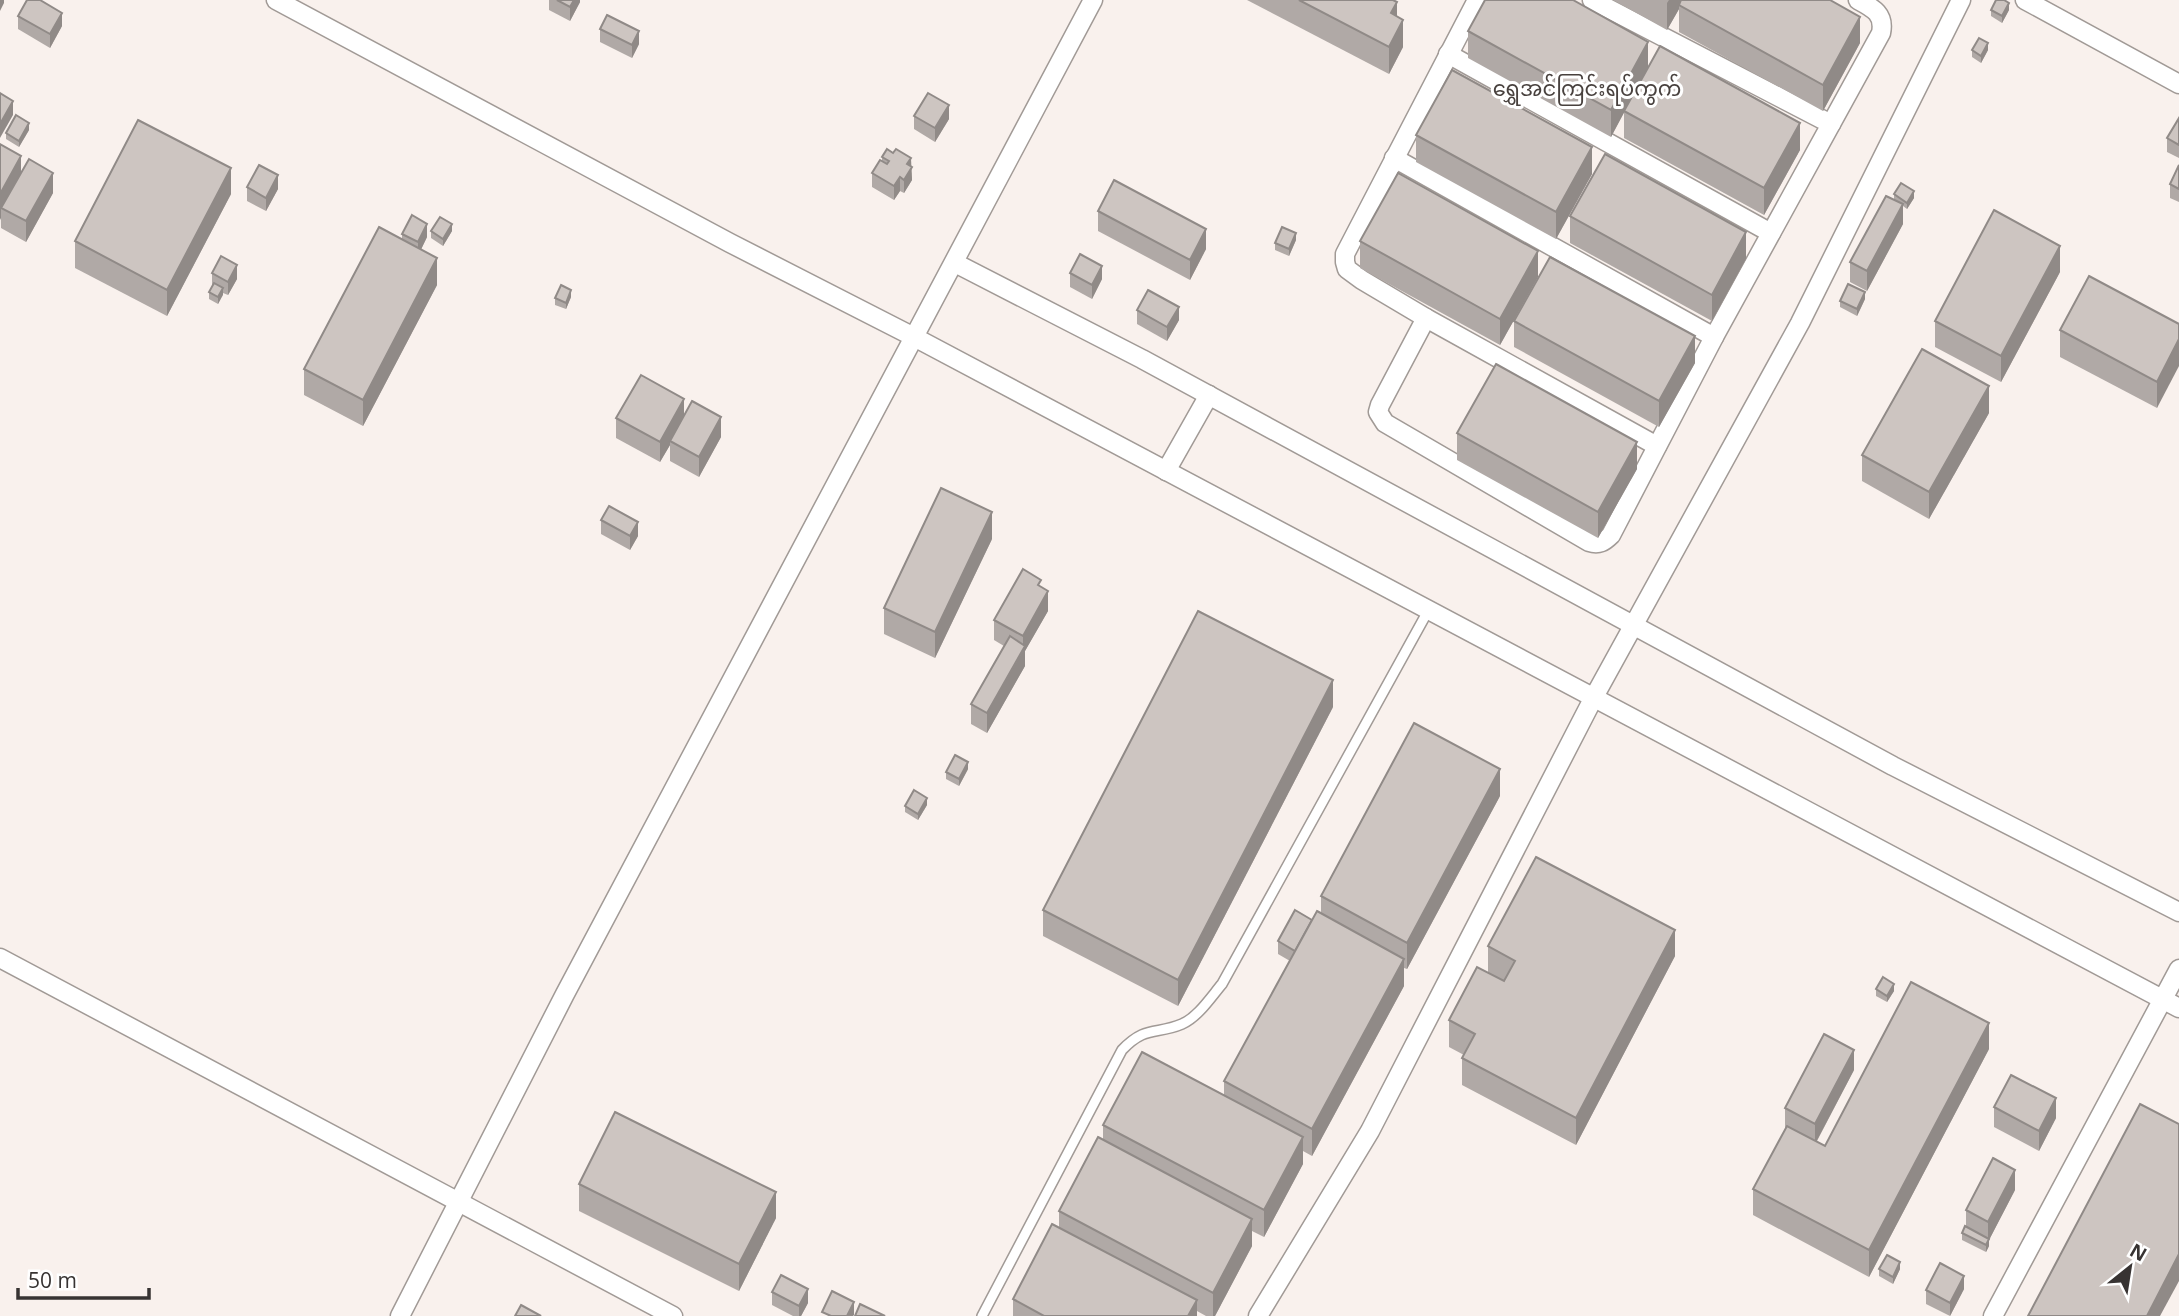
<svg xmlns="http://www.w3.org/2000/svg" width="2179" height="1316" font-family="'Open Sans','Noto Sans Myanmar',sans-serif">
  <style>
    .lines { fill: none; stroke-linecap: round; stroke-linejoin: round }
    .service-casing { stroke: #a19a96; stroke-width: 12 }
    .minor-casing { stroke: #a19a96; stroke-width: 21 }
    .service { stroke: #fff; stroke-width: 9 }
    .minor { stroke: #fff; stroke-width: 18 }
    .wall { fill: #b0a9a6 }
    .shaded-wall { fill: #908a87 }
    .building { fill: #cdc5c1; stroke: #908a87; stroke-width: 2 }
    .labels { text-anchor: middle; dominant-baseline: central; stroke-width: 6; stroke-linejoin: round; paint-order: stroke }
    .quarter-label { font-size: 21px; fill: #48413e; stroke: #fff }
  </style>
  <rect width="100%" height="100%" fill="#f9f1ed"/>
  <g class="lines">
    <defs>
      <path id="service" d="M982 1316 1122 1050C1146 1025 1156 1035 1182 1024 1198 1017 1211 997 1222 984L1428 611"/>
      <g id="minor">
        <polyline points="276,0 730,243 914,337 2179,1008"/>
        <polyline points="1477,0 1345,254 1345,262 1347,269 1362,280 1426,318 1657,446"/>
        <polyline points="1592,0 1831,124 1714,337"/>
        <polyline points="2025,0 2179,84"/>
        <polyline points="1448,54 1771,233"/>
        <path d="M1831 124 1881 33C1885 14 1873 8 1858 0"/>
        <path d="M1394 158 1714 337 1611 535C1604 542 1599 545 1589 542L1385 423 1378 412 1380 405 1426 318"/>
        <polyline points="955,263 1142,359 1893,766 2179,912"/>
        <polyline points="1166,471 1209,395"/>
        <polyline points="0,958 673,1316"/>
        <polyline points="400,1316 565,994 1093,0"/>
        <polyline points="1258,1316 1370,1131 1594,697 1800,323 1961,0"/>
        <polyline points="1993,1316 2179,969"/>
      </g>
    </defs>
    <use href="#service" class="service-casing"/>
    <use href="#minor" class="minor-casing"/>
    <use href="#service" class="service"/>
    <use href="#minor" class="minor"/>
  </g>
  <g class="wall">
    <polygon points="549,0 580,0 580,2 570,21 549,10"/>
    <polygon points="1247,0 1393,0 1403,47 1389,74"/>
    <polygon points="1613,0 1830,0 1860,43 1823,111 1679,32 1679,9 1667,30"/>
    <polygon points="1991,10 2009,10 2002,23 1991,16"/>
    <polygon points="18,16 62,26 50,48 18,29"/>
    <polygon points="600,29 639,44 632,58 600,42"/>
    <polygon points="1468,31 1648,68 1800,150 1764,215 1624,138 1624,112 1611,137 1468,58"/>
    <polygon points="1972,50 1988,50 1981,63 1972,57"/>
    <polygon points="914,116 949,119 935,142 914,129"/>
    <polygon points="2179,118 2179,158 2167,152 2167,138"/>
    <polygon points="29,130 19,147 6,139 6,133"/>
    <polygon points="1416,135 1592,174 1556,239 1416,162"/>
    <polygon points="0,144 21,173 53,193 26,242 1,228"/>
    <polygon points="882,157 911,166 912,180 904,193 900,191 894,200 872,187 872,173 882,162"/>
    <polygon points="2179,165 2179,202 2170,198 2170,184"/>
    <polygon points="247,187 278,189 266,211 247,201"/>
    <polygon points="231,194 167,316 75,268 75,241"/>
    <polygon points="1894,194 1914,198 1907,209 1903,206 1903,224 1867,291 1850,282 1850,262 1894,200"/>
    <polygon points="1098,211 1206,249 1190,280 1098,231"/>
    <polygon points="1570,216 1746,259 1712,321 1570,243"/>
    <polygon points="431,231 452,231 443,246 431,238"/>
    <polygon points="402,234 427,237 421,249 437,285 363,426 304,395 304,369 402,239"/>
    <polygon points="1296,240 1289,256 1275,250 1275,243"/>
    <polygon points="1360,241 1538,277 1500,345 1360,268"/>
    <polygon points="2060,272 2001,382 1935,347 1935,321"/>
    <polygon points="212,273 237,279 228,295 223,293 218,304 209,299 209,292 212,287"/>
    <polygon points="1070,273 1102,279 1092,299 1070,287"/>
    <polygon points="571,297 566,309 555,305 555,298"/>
    <polygon points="1865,299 1857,316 1840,307 1840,301"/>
    <polygon points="1137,310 1179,320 1167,341 1137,324"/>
    <polygon points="1514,321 1695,363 1659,427 1514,347"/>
    <polygon points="2179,324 2157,408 2060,357 2060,330"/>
    <polygon points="1989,413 1929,519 1862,481 1862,455"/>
    <polygon points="684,415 721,437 699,477 670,461 670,445 660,462 616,438 616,418"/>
    <polygon points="1457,433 1637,469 1598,538 1457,460"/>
    <polygon points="601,520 638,536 630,550 601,534"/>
    <polygon points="992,539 935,658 884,634 884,608"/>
    <polygon points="1048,611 1025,651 1025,666 987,733 971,724 971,704 1004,646 994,640 994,620"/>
    <polygon points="1333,707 1178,1006 1043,936 1043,910"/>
    <polygon points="968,769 959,786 946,779 946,772"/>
    <polygon points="1500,796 1407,969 1404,968 1404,986 1312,1156 1303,1151 1303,1164 1264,1237 1252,1231 1252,1246 1215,1316 1206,1316 1197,1311 1197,1316 1013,1316 1013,1299 1059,1227 1059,1211 1103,1139 1103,1125 1224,1095 1224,1081 1290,961 1278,954 1278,941 1321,914 1321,896"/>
    <polygon points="927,805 918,820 905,812 905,806"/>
    <polygon points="1488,946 1675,956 1576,1145 1462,1085 1462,1058 1464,1055 1449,1047 1449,1020 1488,973"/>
    <polygon points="1876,989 1894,991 1887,1002 1876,996"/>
    <polygon points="1989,1049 1869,1277 1753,1215 1753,1189 1785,1129 1785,1108 1854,1070 1817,1141 1825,1146"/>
    <polygon points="1994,1107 2056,1118 2039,1151 1994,1127"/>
    <polygon points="579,1184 776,1218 739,1291 579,1211"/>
    <polygon points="2015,1190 1989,1240 1989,1246 1986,1252 1962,1240 1962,1233 1966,1226 1966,1210"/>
    <polygon points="1879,1269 1900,1269 1893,1284 1879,1276"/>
    <polygon points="1964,1289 1950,1316 1926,1304 1926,1290"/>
    <polygon points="772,1292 808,1303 801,1316 793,1316 772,1305"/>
  </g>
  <g class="shaded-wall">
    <polygon points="0,0 4,0 4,3 0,11"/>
    <polygon points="574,0 580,0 580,2 570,21 570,7"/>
    <polygon points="1669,0 1684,0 1679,5 1679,9 1667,30 1667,3"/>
    <polygon points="1397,2 1397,28 1391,13"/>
    <polygon points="2009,3 2009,10 2002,23 2002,16"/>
    <polygon points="62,13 62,26 50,48 50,34"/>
    <polygon points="1860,17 1860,43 1823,111 1823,85"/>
    <polygon points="1403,20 1403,47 1389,74 1389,47"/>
    <polygon points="639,31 639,44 632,58 632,45"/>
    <polygon points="1648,42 1648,68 1611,137 1611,110"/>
    <polygon points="1988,43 1988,50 1981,63 1981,56"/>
    <polygon points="13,101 13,115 0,138 0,124"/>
    <polygon points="949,105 949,119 935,142 935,128"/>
    <polygon points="29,123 29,130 19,147 19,141"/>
    <polygon points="1800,123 1800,150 1764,215 1764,188"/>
    <polygon points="1592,147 1592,174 1556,239 1556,212"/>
    <polygon points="21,156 21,183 1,208 1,218 0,220 0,194"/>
    <polygon points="911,158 912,180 904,193 904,180 907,164"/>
    <polygon points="231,168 231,194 167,316 167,290"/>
    <polygon points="53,173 53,193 26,242 26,221"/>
    <polygon points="278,175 278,189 266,211 266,198"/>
    <polygon points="900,177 900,191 894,200 894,186"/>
    <polygon points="1914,191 1914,198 1907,209 1907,203"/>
    <polygon points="1903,204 1903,224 1867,291 1867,271"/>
    <polygon points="427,224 427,237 418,256 418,242"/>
    <polygon points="452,224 452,231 443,246 443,239"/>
    <polygon points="1206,229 1206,249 1190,280 1190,260"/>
    <polygon points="1746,232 1746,259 1712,321 1712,295"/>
    <polygon points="1296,233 1296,240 1289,256 1289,249"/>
    <polygon points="2060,246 2060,272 2001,382 2001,356"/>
    <polygon points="1538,251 1538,277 1500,345 1500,319"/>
    <polygon points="437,258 437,285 363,426 363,400"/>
    <polygon points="237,265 237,279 228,295 228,282"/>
    <polygon points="1102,266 1102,279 1092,299 1092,285"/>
    <polygon points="223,288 223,295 218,304 218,297"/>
    <polygon points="571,290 571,297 566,309 566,303"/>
    <polygon points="1865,292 1865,299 1857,316 1857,309"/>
    <polygon points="1179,307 1179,320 1167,341 1167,327"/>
    <polygon points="1695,336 1695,363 1659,427 1659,401"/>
    <polygon points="2179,339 2179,366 2157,408 2157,382"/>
    <polygon points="1989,386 1989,413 1929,519 1929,492"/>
    <polygon points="684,399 684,419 670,441 670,445 660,462 660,442"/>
    <polygon points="721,417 721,437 699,477 699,457"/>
    <polygon points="1637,442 1637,469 1598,538 1598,512"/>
    <polygon points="992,512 992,539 935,658 935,632"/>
    <polygon points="638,522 638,536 630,550 630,536"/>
    <polygon points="1048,591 1048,611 1025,651 1025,666 987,733 987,713 1023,651 1023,636"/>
    <polygon points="1333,680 1333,707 1178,1006 1178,980"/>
    <polygon points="968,762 968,769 959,786 959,779"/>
    <polygon points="1500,769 1500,796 1407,969 1407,943"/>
    <polygon points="927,798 927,805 918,820 918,814"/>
    <polygon points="1675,930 1675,956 1576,1145 1576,1118"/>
    <polygon points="1404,959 1404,986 1312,1156 1312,1129"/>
    <polygon points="1894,984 1894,991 1887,1002 1887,996"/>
    <polygon points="1989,1023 1989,1049 1869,1277 1869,1250"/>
    <polygon points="1854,1050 1854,1070 1815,1144 1815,1124"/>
    <polygon points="2056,1098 2056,1118 2039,1151 2039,1131"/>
    <polygon points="1303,1137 1303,1164 1264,1237 1264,1210"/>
    <polygon points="2015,1170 2015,1190 1989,1240 1989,1246 1986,1252 1986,1245 1988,1241 1988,1222"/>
    <polygon points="776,1192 776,1218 739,1291 739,1264"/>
    <polygon points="1252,1219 1252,1246 1215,1316 1213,1316 1213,1293"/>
    <polygon points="2179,1254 2179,1281 2160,1316 2147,1316"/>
    <polygon points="1900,1262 1900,1269 1893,1284 1893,1277"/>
    <polygon points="1964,1276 1964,1289 1950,1316 1950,1303"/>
    <polygon points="808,1289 808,1303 801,1316 799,1316 799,1306"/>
    <polygon points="1197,1300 1197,1316 1188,1316"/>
    <polygon points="854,1302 854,1315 853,1316 847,1316"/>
  </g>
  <g class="building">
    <polygon points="27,0 40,0 62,13 50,34 18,16"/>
    <polygon points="557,0 574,0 570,7"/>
    <polygon points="1299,0 1393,0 1397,2 1391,13 1403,20 1389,47"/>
    <polygon points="1485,0 1573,0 1648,42 1611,110 1468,31"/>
    <polygon points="1681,0 1830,0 1860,17 1823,85 1679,5"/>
    <polygon points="1996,0 2004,0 2009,3 2002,16 1991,10"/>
    <polygon points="607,15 639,31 632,45 600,29"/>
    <polygon points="1979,38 1988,43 1981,56 1972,50"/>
    <polygon points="1660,46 1800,123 1764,188 1624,111"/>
    <polygon points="1452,70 1592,147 1556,212 1416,135"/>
    <polygon points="0,93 13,101 0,124"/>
    <polygon points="928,93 949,105 935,128 914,116"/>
    <polygon points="16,115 29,123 19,141 6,133"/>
    <polygon points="2179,118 2179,145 2167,138"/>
    <polygon points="138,120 231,168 167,290 75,241"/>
    <polygon points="0,144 21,156 0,194"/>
    <polygon points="887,149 893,153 896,149 911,158 907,164 912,167 904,180 900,177 894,186 872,173 880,160 887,164 889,161 882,157"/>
    <polygon points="1605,154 1746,232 1712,295 1570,216"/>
    <polygon points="29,159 53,173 26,221 1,208"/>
    <polygon points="259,165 278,175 266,198 247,187"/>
    <polygon points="2179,165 2179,189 2170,184"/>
    <polygon points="1398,173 1538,251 1500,319 1360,241"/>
    <polygon points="1114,180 1206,229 1190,260 1098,211"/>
    <polygon points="1901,183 1914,191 1907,203 1894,194"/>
    <polygon points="1886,196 1903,204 1867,271 1850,262"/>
    <polygon points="1994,210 2060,246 2001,356 1935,321"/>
    <polygon points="412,215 427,224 418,242 402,234"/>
    <polygon points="440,217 452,224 443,239 431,231"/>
    <polygon points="379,227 437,258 363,400 304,369"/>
    <polygon points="1282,227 1296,233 1289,249 1275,243"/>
    <polygon points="1080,254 1102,266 1092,285 1070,273"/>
    <polygon points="221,256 237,265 228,282 212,273"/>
    <polygon points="1550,257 1695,336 1659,401 1514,321"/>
    <polygon points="2089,276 2179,324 2179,339 2157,382 2060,330"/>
    <polygon points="214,283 223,288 218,297 209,292"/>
    <polygon points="1848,284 1865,292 1857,309 1840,301"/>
    <polygon points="561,285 571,290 566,303 555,298"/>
    <polygon points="1148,290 1179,307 1167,327 1137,310"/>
    <polygon points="1922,349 1989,386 1929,492 1862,455"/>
    <polygon points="1496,364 1637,442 1598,512 1457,433"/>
    <polygon points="641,375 684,399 660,442 616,418"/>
    <polygon points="692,401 721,417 699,457 670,441"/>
    <polygon points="941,488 992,512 935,632 884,608"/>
    <polygon points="609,506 638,522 630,536 601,520"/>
    <polygon points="1023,569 1041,580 1038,585 1048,591 1023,636 994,620"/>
    <polygon points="1198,611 1333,680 1178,980 1043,910"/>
    <polygon points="1010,636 1025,646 987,713 971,704"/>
    <polygon points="1414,723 1500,769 1407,943 1321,896"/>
    <polygon points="955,755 968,762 959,779 946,772"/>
    <polygon points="914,790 927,798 918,814 905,806"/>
    <polygon points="1536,857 1675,930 1576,1118 1462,1058 1475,1034 1449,1020 1477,967 1504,981 1515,961 1488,946"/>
    <polygon points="1295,910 1312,920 1295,951 1278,941"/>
    <polygon points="1317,911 1404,959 1312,1129 1224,1081"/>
    <polygon points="1883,977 1894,984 1887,996 1876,989"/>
    <polygon points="1911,982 1989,1023 1869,1250 1753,1189 1787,1126 1825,1146"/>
    <polygon points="1824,1034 1854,1050 1815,1124 1785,1108"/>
    <polygon points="1142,1052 1303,1137 1264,1210 1103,1125"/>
    <polygon points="2011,1075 2056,1098 2039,1131 1994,1107"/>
    <polygon points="2140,1104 2179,1124 2179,1254 2147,1316 2028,1316"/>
    <polygon points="615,1112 776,1192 739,1264 579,1184"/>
    <polygon points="1098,1137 1252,1219 1213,1293 1059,1211"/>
    <polygon points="1993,1158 2015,1170 1988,1222 1966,1210"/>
    <polygon points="1052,1224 1197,1300 1188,1316 1044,1316 1013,1299"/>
    <polygon points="1965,1226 1989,1239 1986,1245 1962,1233"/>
    <polygon points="1887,1255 1900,1262 1893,1277 1879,1269"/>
    <polygon points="1940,1263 1964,1276 1950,1303 1926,1290"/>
    <polygon points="781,1275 808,1289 799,1306 772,1292"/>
    <polygon points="832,1291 854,1302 847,1316 831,1316 822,1312"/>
    <polygon points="860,1304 885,1316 855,1316"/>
    <polygon points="521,1305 541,1316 515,1316"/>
  </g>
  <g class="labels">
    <g class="quarter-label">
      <text x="1587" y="88">ရွှေအင်ကြင်းရပ်ကွက်</text>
    </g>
  </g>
  <g transform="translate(2130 1267) rotate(30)" stroke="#ffffff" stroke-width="5" paint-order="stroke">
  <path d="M0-5L12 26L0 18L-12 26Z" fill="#373332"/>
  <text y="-10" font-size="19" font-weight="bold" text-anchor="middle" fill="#373332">N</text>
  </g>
  <path d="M18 1288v10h131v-10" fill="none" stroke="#373332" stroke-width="3.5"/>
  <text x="28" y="1288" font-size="21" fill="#373332" stroke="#ffffff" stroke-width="5" paint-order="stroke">50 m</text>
</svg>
